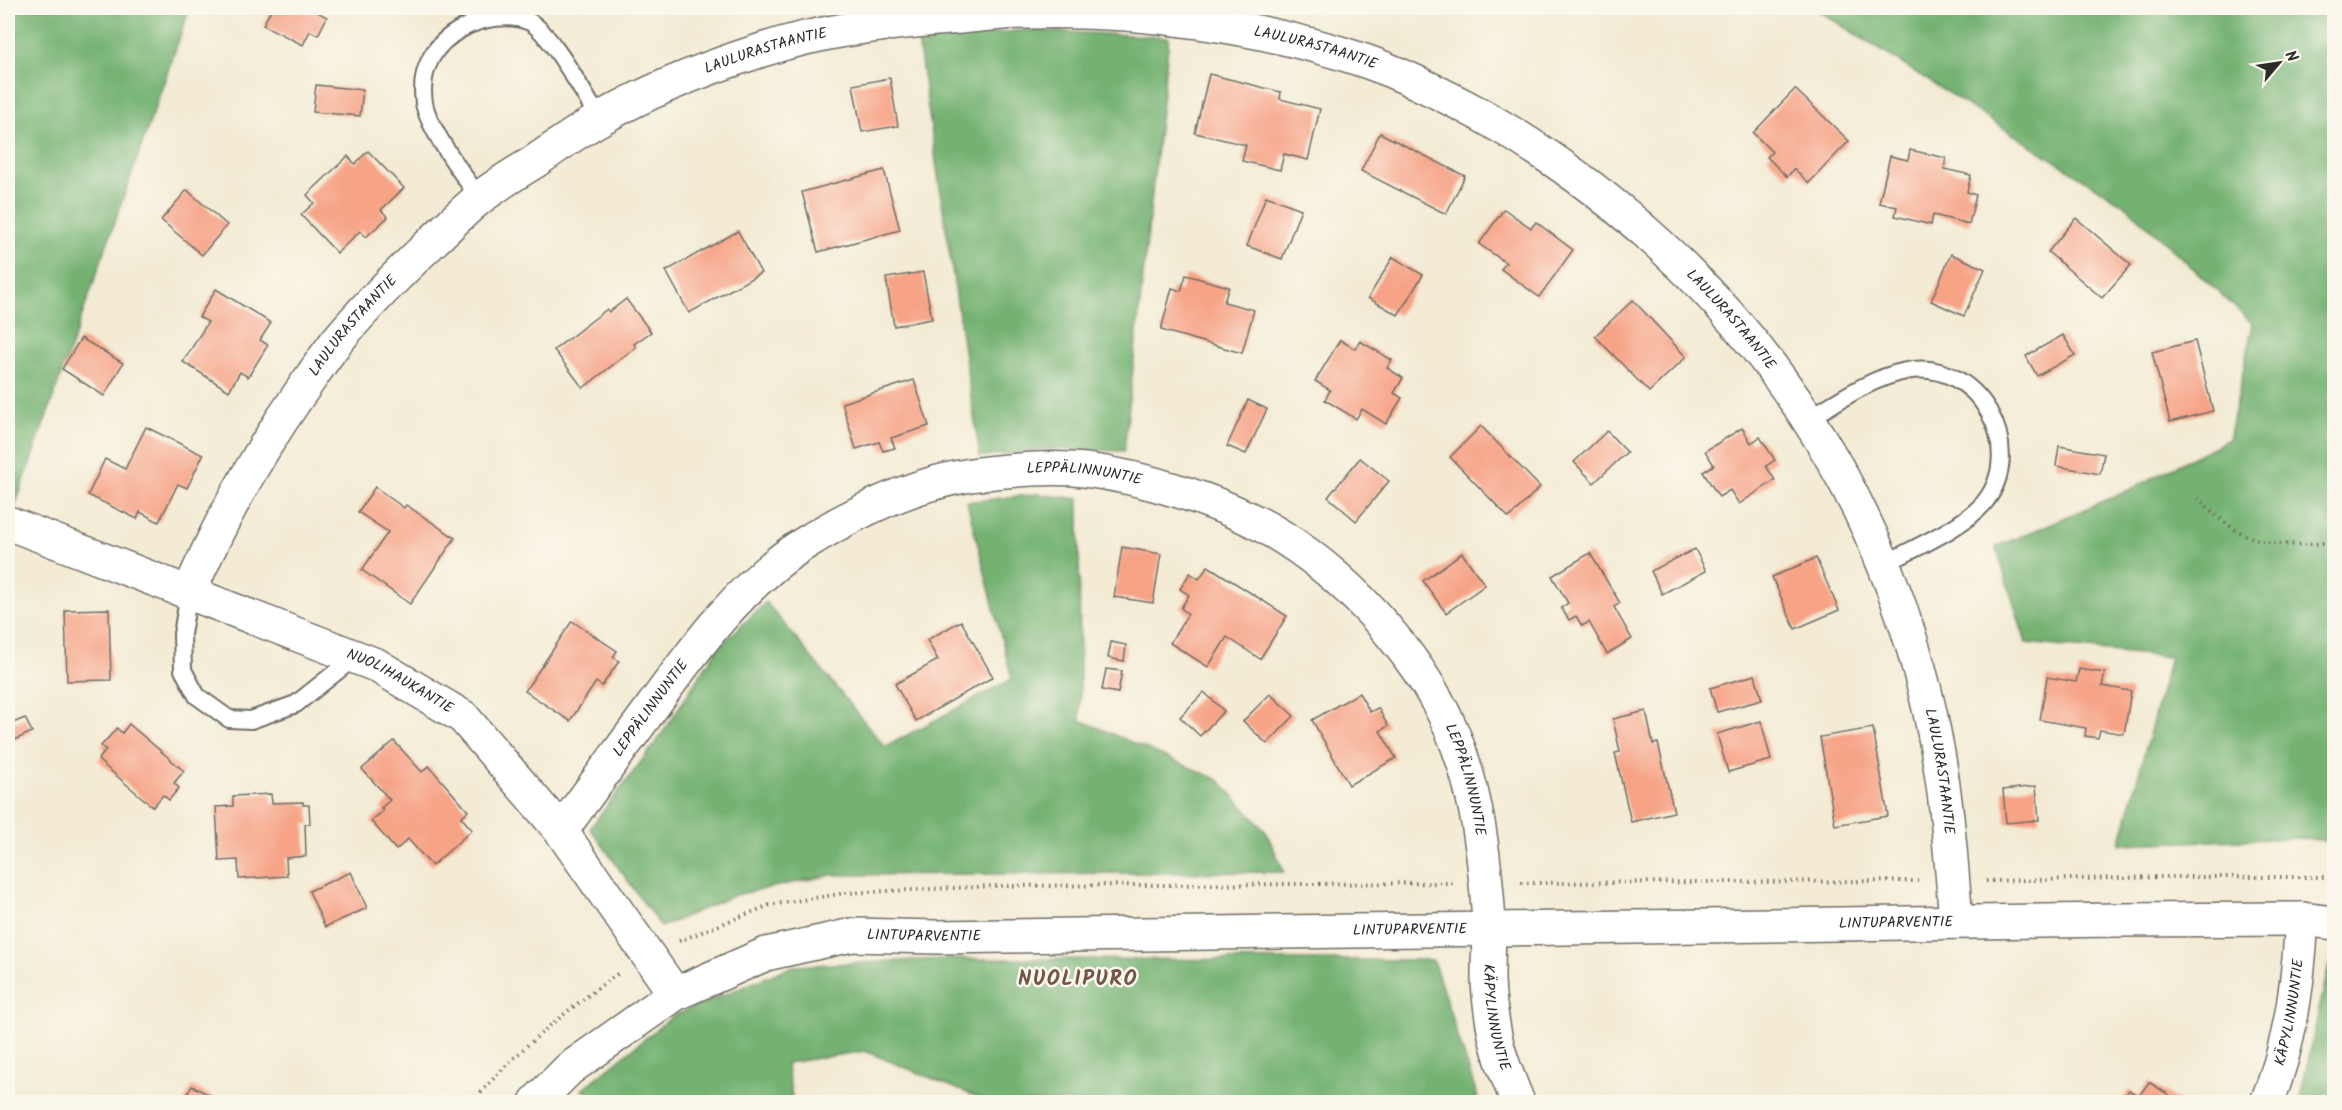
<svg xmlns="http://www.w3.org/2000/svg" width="2342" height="1110" font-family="Kalam,sans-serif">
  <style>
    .forest { fill: #74b272; stroke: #506e4e; stroke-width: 1.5 }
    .building { fill: #f6a386 }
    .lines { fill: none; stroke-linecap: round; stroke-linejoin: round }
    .lane-casing { stroke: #716e66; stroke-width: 20 }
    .street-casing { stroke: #716e66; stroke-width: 36 }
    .path { stroke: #716e66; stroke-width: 4; stroke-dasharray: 1.5 4.5; stroke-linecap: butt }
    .lane { stroke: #fff; stroke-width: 16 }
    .street { stroke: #fff; stroke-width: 33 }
    .labels { text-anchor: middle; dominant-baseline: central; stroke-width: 5; stroke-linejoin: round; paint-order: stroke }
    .street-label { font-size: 15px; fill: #2b2b2b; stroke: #fbf7ec }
    .district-label { font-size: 21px; font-weight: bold; letter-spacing: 1.5px; fill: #72554b; stroke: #fbf7ec }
  </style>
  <rect width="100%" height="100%" fill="#fbf7ec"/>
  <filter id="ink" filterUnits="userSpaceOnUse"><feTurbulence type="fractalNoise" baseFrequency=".0167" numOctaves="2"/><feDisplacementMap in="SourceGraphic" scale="12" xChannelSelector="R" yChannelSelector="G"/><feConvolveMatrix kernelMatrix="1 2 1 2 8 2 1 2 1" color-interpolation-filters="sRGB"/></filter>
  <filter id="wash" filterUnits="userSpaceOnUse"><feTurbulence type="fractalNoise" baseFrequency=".008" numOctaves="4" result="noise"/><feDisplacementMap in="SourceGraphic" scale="24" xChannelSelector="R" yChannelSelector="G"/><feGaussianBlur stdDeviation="1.35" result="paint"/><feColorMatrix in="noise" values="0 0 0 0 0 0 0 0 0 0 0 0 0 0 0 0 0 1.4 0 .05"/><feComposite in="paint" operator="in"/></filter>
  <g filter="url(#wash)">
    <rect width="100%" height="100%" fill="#f3ebd4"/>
    <g class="forest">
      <polygon points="8,8 190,8 8,526"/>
      <polygon points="1814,8 2334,8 2334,842 2304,838 2120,844 2170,657 2026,643 1996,547 2125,492 2229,439 2253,324 2126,206"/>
      <polygon points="1026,30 1169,37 1124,451 1045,449 980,457 918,41"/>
      <polygon points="1038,494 1079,499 1080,720 1219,780 1266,832 1284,872 831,875 735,895 661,927 590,828 660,737 717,649 766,602 885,747 1012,679 967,502"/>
      <polygon points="940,959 1433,960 1478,1098 1467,1102 989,1102 865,1051 786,1063 793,1102 604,1102 582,1090 673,1016 793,966"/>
      <polygon points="2329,965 2334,966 2334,1102 2299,1102"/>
    </g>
    <g id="blocks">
      <g class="building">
        <polygon points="272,8 322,8 319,13 327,17 318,35 310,31 303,45 263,25"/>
        <polygon points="1209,74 1281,92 1280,99 1320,109 1308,160 1284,154 1280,170 1242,161 1246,145 1195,133"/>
        <polygon points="890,78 898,126 862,132 853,85"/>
        <polygon points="316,85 363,90 360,116 313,112"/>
        <polygon points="1795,89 1849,141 1809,183 1794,169 1787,177 1767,157 1772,152 1753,133"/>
        <polygon points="1380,133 1465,176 1446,214 1361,171"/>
        <polygon points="1910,150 1946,158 1944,169 1971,175 1967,192 1976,195 1969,224 1933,215 1931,225 1895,216 1897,207 1879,203 1890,156 1908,160"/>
        <polygon points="368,151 404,188 381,210 388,217 366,237 360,231 337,253 301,215 314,203 307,195 348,156 355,164"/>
        <polygon points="884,170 900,230 818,252 802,192"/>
        <polygon points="187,190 227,225 202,255 161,220"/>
        <polygon points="1266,196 1301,209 1282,259 1247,246"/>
        <polygon points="1504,209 1531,228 1536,222 1573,250 1539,297 1501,269 1506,263 1479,244"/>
        <polygon points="2076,218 2131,265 2102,298 2048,252"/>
        <polygon points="738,231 761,273 689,313 666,271"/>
        <polygon points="1951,254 1985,269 1964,316 1931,301"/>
        <polygon points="1393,257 1423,275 1398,315 1368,298"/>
        <polygon points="923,272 932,319 894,326 886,278"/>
        <polygon points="1186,275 1229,287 1224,302 1254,310 1242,353 1161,330 1172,288 1181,291"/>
        <polygon points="216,289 271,323 260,340 268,345 248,377 240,372 229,391 183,362 208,322 199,317"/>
        <polygon points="626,299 651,332 634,344 636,347 583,388 554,350 607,309 609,312"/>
        <polygon points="1633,300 1686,357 1649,392 1595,336"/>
        <polygon points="2063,335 2075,355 2037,376 2026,356"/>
        <polygon points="81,338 123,363 104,396 62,369"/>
        <polygon points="1340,340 1355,349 1360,341 1392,360 1387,368 1403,378 1394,393 1402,398 1386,424 1362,409 1356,419 1325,400 1330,390 1315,381"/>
        <polygon points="2195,341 2213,411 2170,422 2152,352"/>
        <polygon points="914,380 929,426 891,438 895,448 883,451 879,442 856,449 842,403"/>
        <polygon points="1248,400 1267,409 1246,454 1227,446"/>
        <polygon points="1481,426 1540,487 1509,518 1450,457"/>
        <polygon points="146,427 203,455 187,488 178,484 159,522 140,512 137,519 88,495 105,459 125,469"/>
        <polygon points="1742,428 1751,443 1760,437 1775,460 1766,466 1775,480 1739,504 1730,490 1719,497 1703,472 1714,465 1705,451"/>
        <polygon points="1607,431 1627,452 1594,483 1574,462"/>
        <polygon points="2059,446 2104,454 2100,474 2056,466"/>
        <polygon points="1360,458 1389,481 1356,521 1328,497"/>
        <polygon points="375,487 404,508 406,505 455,538 410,604 362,570 388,532 358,512"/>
        <polygon points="1122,547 1161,554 1153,603 1114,597"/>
        <polygon points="1695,549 1706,571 1662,594 1651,571"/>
        <polygon points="1462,553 1485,585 1446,613 1423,581"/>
        <polygon points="1590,553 1620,603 1614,607 1632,639 1607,654 1589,622 1582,626 1576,616 1569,620 1561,608 1568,603 1552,576"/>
        <polygon points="1816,558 1839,610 1795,629 1772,577"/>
        <polygon points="1208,566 1287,616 1260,659 1227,637 1208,667 1170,643 1188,614 1181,608 1189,595 1180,589 1190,573 1199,579"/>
        <polygon points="109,609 111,680 67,681 65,610"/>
        <polygon points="572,621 617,651 613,657 619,661 602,686 596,682 570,721 525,691"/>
        <polygon points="961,621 993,677 916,721 895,684 938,660 927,640"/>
        <polygon points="1111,642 1126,645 1124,661 1108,658"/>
        <polygon points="1106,669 1122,671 1118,693 1102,690"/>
        <polygon points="2079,669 2105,673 2102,686 2131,691 2124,734 2100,730 2098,738 2085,736 2086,728 2040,720 2047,677 2076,682"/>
        <polygon points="1755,675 1762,700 1717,712 1710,688"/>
        <polygon points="1204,692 1224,711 1200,736 1180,717"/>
        <polygon points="1359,693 1370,712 1378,708 1388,726 1380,731 1396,758 1349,785 1312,720"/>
        <polygon points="1270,694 1294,716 1267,744 1243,721"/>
        <polygon points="1646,711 1653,744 1658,743 1674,812 1631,822 1615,753 1620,752 1613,719"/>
        <polygon points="25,718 32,732 8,743 8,725"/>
        <polygon points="1761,721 1771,760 1728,772 1717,734"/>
        <polygon points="129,724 184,771 174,783 179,788 169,800 163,795 153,807 98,760 106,750 101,746 117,728 122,733"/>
        <polygon points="1873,728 1888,816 1835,825 1820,737"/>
        <polygon points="394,741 422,772 429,766 468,811 461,817 472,830 432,866 408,839 396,850 371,821 383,811 381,808 390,800 362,769"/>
        <polygon points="2036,786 2039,820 2006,823 2003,790"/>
        <polygon points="271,794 272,803 303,802 303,805 309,805 310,824 305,824 306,856 286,858 287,876 239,879 238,860 219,861 216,807 233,806 233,796"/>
        <polygon points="351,872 367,908 325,927 309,891"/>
        <polygon points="2149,1082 2180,1102 2121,1102 2129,1090 2139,1096"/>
        <polygon points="192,1086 223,1102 183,1102"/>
      </g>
    </g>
  </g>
  <g filter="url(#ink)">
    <use href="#blocks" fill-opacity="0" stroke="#716e66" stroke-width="1.5"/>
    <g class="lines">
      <defs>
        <g id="lane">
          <path d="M479 198C463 174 429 130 424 103 419 69 434 43 463 28 482 18 510 13 530 22 551 33 586 97 599 119"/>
          <path d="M1808 419C1838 401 1871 378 1906 371 1977 357 2029 448 1984 503 1964 527 1912 549 1883 565"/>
          <polyline points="189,593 182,634 183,670 197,696 229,719 251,720 296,704 355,657"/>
        </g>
        <g id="street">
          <path id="s1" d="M8 523 376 665 463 717 561 831 675 994"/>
          <path id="s2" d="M189 593C219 523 256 456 300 393 312 376 324 358 337 341 367 305 400 272 434 240 449 226 464 210 481 197 498 184 516 173 534 162 555 148 576 132 598 120 649 90 706 68 762 50 823 30 886 23 950 18 975 16 1001 12 1026 12 1134 8 1263 26 1365 61 1405 75 1444 95 1481 115 1610 188 1724 291 1805 415 1868 510 1912 621 1934 732 1947 795 1951 859 1956 922"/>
          <path id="s3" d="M561 831C591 789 622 748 652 707 695 648 740 585 802 545 853 513 911 484 971 475 1008 470 1048 466 1085 470 1142 477 1217 500 1267 528 1342 570 1416 650 1451 729 1477 790 1485 857 1489 923 1489 941 1488 959 1488 977 1488 994 1491 1013 1494 1030 1498 1054 1509 1080 1518 1102"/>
          <path id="s4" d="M536 1102 569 1069 675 994 766 954 852 935 937 937 2119 920 2302 919 2334 923"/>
          <path id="s5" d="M2267 1102C2291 1043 2298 983 2302 919"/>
        </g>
      </defs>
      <use href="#lane" class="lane-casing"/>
      <use href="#street" class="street-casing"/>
      <g class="path">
        <path d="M2198 498C2208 507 2218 518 2230 526 2260 548 2299 546 2334 542"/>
        <polyline points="1986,881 2165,877 2334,877"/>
        <polyline points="1521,883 1918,881"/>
        <polyline points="679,941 770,905 846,893 996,886 1453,883"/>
        <path d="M473 1102C515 1051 566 1011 620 972"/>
      </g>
      <use href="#lane" class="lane"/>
      <use href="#street" class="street"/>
    </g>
  </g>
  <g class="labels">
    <g class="street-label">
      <text stroke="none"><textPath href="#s2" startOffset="1376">LAULURASTAANTIE</textPath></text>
      <text stroke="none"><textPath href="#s2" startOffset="819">LAULURASTAANTIE</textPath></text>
      <text stroke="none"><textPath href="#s2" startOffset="1880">LAULURASTAANTIE</textPath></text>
      <text stroke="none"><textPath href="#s2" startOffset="315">LAULURASTAANTIE</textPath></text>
      <text stroke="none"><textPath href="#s3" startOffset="674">LEPPÄLINNUNTIE</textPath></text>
      <text stroke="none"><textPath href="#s1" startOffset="423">NUOLIHAUKANTIE</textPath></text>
      <text stroke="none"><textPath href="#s3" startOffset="152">LEPPÄLINNUNTIE</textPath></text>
      <text stroke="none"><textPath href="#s2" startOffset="2385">LAULURASTAANTIE</textPath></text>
      <text stroke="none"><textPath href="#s3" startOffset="1196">LEPPÄLINNUNTIE</textPath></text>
      <text stroke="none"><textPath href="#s4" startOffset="1408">LINTUPARVENTIE</textPath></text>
      <text stroke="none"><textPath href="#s4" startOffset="922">LINTUPARVENTIE</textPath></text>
      <text stroke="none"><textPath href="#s4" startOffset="436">LINTUPARVENTIE</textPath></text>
      <text stroke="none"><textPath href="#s5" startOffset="93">KÄPYLINNUNTIE</textPath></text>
      <text stroke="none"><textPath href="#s3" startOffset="1437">KÄPYLINNUNTIE</textPath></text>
    </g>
    <g class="district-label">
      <text x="1078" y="979">NUOLIPURO</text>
    </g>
  </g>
  <rect width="2342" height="1110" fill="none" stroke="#fbf7ec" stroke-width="30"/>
  <g transform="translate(2279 63) rotate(61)" stroke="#fbf7ec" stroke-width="4.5" paint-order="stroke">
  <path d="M0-4.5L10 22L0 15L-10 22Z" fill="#2b2b2b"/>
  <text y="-9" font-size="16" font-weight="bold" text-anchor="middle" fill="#2b2b2b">N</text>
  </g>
</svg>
